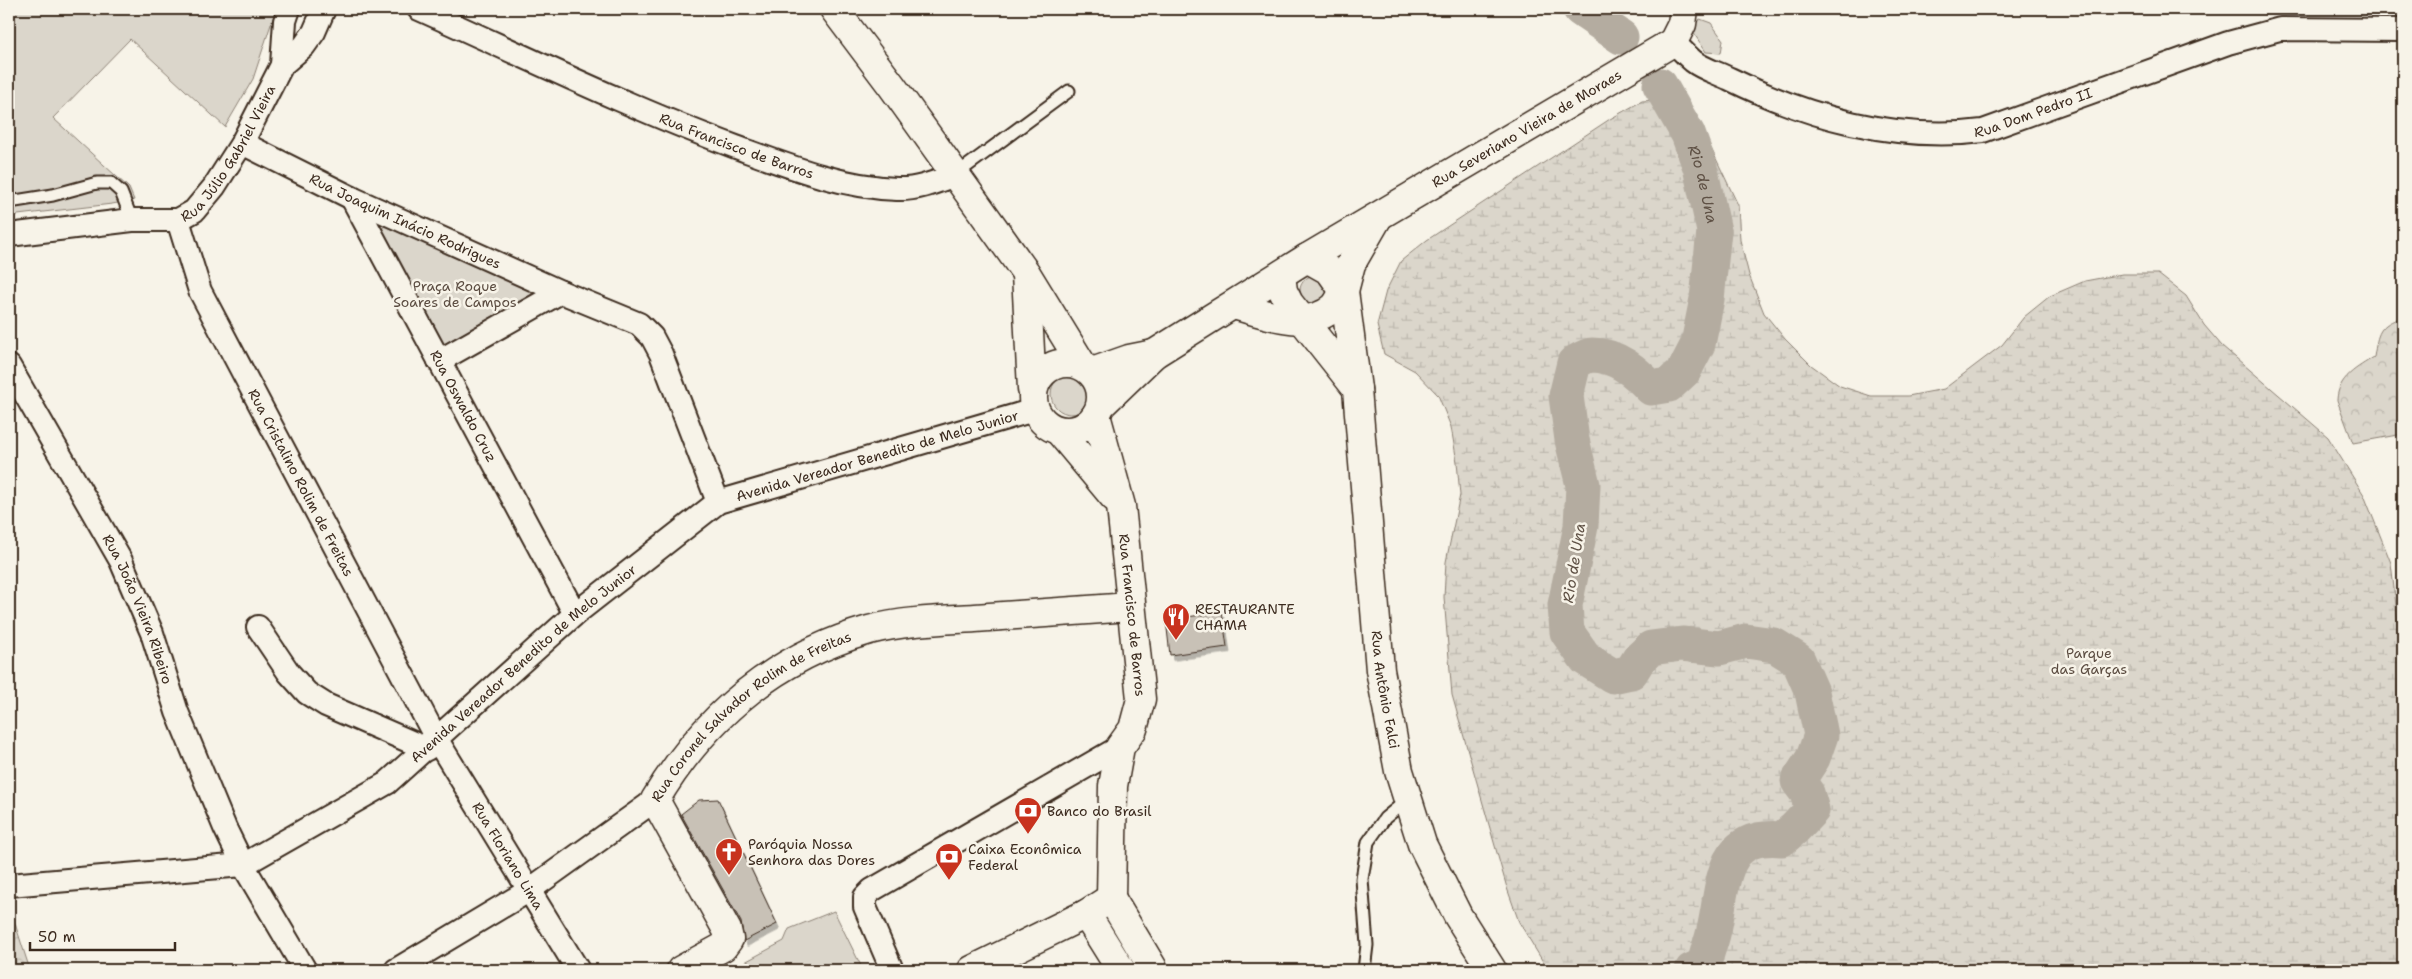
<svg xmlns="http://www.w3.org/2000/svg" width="2412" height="979" font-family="'Shantell Sans',sans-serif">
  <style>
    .forest { fill: url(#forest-crowns); stroke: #8b8074 }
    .wetland { fill: url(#wetland-marsh); stroke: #8b8074 }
    .green { fill: #dbd6cb; stroke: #8b8074 }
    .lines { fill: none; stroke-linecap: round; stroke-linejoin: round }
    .river { stroke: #b4aca0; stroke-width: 35 }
    .building { fill: #c8c1b6; stroke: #3b2a1e; filter: url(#shadow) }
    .service-casing { stroke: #3b2a1e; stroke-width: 15 }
    .minor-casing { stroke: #3b2a1e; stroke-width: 26 }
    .tertiary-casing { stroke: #3b2a1e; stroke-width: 31 }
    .secondary-casing { stroke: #3b2a1e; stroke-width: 31 }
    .primary-casing { stroke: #3b2a1e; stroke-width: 31 }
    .service { stroke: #f7f3e8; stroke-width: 11 }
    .minor { stroke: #f7f3e8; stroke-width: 22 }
    .tertiary { stroke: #f7f3e8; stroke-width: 28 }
    .secondary { stroke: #f7f3e8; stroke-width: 28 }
    .primary { stroke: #f7f3e8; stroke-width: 28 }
    .labels { text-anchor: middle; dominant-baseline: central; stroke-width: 5; stroke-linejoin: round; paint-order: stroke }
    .street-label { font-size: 14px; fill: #3b2a1e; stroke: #f7f3e8 }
    .park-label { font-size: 14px; fill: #5b4c41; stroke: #f7f3e8 }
    .poi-label { font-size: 14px; fill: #3b2a1e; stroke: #f7f3e8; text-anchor: start }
    .water-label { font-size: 15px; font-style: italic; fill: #5f5145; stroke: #f7f3e8 }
  </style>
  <defs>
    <pattern id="forest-crowns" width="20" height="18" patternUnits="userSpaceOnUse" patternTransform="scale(1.25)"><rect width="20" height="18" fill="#dbd6cb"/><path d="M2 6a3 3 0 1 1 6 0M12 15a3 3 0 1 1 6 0" fill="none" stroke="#bdb8ae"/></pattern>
    <pattern id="wetland-marsh" width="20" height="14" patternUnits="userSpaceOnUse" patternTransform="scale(1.25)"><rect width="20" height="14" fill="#dbd6cb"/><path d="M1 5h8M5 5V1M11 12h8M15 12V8" fill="none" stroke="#bdb8ae"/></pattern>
    <filter id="shadow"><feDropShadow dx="3" dy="5.5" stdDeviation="0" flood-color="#0004"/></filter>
  </defs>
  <rect width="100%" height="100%" fill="#f7f3e8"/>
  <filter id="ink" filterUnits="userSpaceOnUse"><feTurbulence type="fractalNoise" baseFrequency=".02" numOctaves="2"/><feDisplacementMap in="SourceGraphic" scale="10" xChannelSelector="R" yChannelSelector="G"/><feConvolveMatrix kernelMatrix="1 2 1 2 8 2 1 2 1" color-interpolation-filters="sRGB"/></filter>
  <g filter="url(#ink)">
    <g class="forest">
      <path d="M2403 317V434L2353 443 2337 400C2338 377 2357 368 2374 357 2378 333 2378 325 2403 317Z"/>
      <polygon points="9,905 30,970 9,970"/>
    </g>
    <polygon class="wetland" points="1684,98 1701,127 1738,205 1740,240 1749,275 1764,313 1785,339 1811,365 1840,386 1871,396 1908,396 1944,389 2002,345 2024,317 2050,296 2085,281 2122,274 2158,274 2186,296 2204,325 2222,346 2328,437 2364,495 2391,563 2400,639 2397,710 2403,723 2403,970 1548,970 1519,922 1507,888 1452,695 1444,597 1446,562 1460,495 1457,462 1451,427 1438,395 1415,371 1384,354 1377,325 1386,291 1401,261 1427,240 1610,119 1642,101"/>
    <g class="green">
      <polygon points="9,9 276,9 253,79 225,127 130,39 53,118 129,188 134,200 112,204 9,216"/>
      <polygon points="1700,19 1711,23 1723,40 1721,53 1706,52 1691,29"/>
      <polygon points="388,222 527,285 532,294 439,347 380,231"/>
      <path d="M1312 275 1322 276 1332 298 1307 306C1298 294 1296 283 1312 275Z"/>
      <circle cx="1071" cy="394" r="20"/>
      <polygon points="834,911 863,970 730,970 784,941 789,929"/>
    </g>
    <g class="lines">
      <g class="river">
        <polyline points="1580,9 1621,37"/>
        <path id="s1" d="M1660 85 1688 134 1700 167 1714 231 1707 299 1698 344 1684 371 1669 385 1651 388C1636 372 1617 355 1592 355 1587 355 1579 360 1574 363L1566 396 1572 440 1583 485 1581 526 1565 605 1567 632 1586 659 1613 676 1631 672 1639 659 1651 648 1682 644 1719 648 1746 641 1774 645 1798 660 1812 692 1821 735 1813 758 1798 781 1807 793 1812 810 1794 829 1782 839C1710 832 1727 901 1709 947 1707 952 1706 961 1702 964 1699 967 1695 969 1692 970"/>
      </g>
    </g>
    <g class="building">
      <polygon points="1222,612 1227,647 1170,655 1166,620"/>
      <polygon points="718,799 777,924 744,941 741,922 681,814 699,800"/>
    </g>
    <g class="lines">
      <defs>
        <g id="service">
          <polyline points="955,175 1069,91"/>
          <polyline points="9,202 53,195 97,183 111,183 121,192 132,220"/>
          <polyline points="1364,970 1367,945 1362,879 1368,842 1385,818 1407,800"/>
        </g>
        <g id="minor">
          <path id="s2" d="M419 9C524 56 628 107 736 147 788 166 841 187 897 189 917 190 936 182 955 175"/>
          <path id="s3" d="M1673 42C1680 48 1686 55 1693 61 1703 69 1718 73 1730 79 1807 117 1896 142 1983 131L2228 43 2280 29 2403 30"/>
          <polyline points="282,65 285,21 289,9"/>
          <path id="s4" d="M242 143 352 198 561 292 639 324 652 337 661 354 718 502"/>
          <path id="s5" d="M352 198 575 614"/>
          <path id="s6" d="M178 220 200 291 437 740 578 970"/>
          <path id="s7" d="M9 235 132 220H178L194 211 214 187 242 143 282 65 304 46 314 32 324 9"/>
          <polyline points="439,361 561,292"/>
          <path id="s8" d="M9 366 121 561 152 633 177 712 225 828 243 865 305 970"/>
          <polyline points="258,627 289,673 307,693 326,705 427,749"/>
          <path id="s9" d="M9 885 243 865 387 783 575 614 718 502 1034 410"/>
          <polyline points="396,970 528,891 655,800"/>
          <polyline points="892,970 865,907 865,897 872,890 1120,747"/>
        </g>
        <g id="tertiary">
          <path id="s10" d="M1307 258 1673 42 1682 24 1684 9"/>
          <polyline points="1344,291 1351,264 1377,219"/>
        </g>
        <g id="secondary">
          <path id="s11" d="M1096 415 1121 506 1141 699 1133 729 1120 747 1113 786 1111 898"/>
          <polyline points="1059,431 1114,497"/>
          <polyline points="1111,898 1154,970"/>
          <polyline points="1086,914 1121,970"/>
          <path id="s12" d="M681 970 723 947 729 939 727 930 655 800C705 716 775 657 869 630 903 621 941 620 975 618 1027 614 1078 611 1130 607"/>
          <polyline points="972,970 1086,914 1111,898"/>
        </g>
        <g id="primary">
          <polyline points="834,9 892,86 1026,273 1083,366"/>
          <polyline points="1026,274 1032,389"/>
          <polyline points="1281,275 1283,291 1289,303 1357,389"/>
          <path d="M1234 305C1263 313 1307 332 1334 307 1338 303 1341 296 1344 291"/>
          <circle cx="1067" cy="397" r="34"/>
          <polyline points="1092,372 1129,359 1154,354"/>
          <path id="s13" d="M1101 405 1154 354 1307 258 1330 271 1344 291 1357 389 1380 670 1399 771 1422 844 1458 916 1492 970"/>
        </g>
      </defs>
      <use href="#service" class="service-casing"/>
      <use href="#minor" class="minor-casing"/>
      <use href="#tertiary" class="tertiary-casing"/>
      <use href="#secondary" class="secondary-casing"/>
      <use href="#primary" class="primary-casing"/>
      <use href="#service" class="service"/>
      <use href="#minor" class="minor"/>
      <use href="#tertiary" class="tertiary"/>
      <use href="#secondary" class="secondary"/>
      <use href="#primary" class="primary"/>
    </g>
  </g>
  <defs>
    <symbol id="restaurant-pin" viewBox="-11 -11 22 30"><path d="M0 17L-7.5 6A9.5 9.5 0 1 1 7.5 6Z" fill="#c8321e" stroke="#f7f3e8"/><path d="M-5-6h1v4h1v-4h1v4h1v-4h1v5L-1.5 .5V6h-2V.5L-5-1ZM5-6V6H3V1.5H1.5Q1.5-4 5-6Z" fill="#fff"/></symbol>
    <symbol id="bank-pin" viewBox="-11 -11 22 30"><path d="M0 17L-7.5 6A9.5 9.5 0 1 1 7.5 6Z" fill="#c8321e" stroke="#f7f3e8"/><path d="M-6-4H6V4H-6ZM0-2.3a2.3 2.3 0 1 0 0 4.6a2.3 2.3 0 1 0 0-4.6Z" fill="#fff"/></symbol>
    <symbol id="church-pin" viewBox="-11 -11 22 30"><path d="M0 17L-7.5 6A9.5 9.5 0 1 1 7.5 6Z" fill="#c8321e" stroke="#f7f3e8"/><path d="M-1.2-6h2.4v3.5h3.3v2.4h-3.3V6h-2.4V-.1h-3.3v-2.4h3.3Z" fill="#fff"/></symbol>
  </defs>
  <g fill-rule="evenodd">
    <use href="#restaurant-pin" x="1160" y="601" width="32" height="43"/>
    <use href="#bank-pin" x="1012" y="795" width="32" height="43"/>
    <use href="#church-pin" x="713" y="836" width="32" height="43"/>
    <use href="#bank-pin" x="933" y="841" width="32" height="43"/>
  </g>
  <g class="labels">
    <g class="street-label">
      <text stroke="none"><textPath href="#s3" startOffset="384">Rua Dom Pedro II</textPath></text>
      <text stroke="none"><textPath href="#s10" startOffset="255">Rua Severiano Vieira de Moraes</textPath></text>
      <text stroke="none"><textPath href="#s2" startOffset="346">Rua Francisco de Barros</textPath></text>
      <text stroke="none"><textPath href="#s7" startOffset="255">Rua Júlio Gabriel Vieira</textPath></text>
      <text stroke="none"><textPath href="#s4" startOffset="181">Rua Joaquim Inácio Rodrigues</textPath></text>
      <text stroke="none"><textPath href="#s5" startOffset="236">Rua Oswaldo Cruz</textPath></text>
      <text stroke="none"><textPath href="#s9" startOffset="1001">Avenida Vereador Benedito de Melo Junior</textPath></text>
      <text stroke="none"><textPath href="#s6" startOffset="291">Rua Cristalino Rolim de Freitas</textPath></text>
      <text stroke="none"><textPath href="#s8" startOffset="276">Rua João Vieira Ribeiro</textPath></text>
      <text stroke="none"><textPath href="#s11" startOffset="204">Rua Francisco de Barros</textPath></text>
      <text stroke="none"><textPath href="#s9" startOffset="582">Avenida Vereador Benedito de Melo Junior</textPath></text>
      <text stroke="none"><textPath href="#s13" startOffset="706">Rua Antônio Falci</textPath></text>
      <text stroke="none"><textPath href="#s12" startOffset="346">Rua Coronel Salvador Rolim de Freitas</textPath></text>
      <text stroke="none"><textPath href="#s6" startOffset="718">Rua Floriano Lima</textPath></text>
    </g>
    <g class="park-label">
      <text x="455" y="286">Praça Roque<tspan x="455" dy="16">Soares de Campos</tspan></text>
      <text x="2089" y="653">Parque<tspan x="2089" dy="16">das Garças</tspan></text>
    </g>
    <g class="poi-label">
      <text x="1195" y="609">RESTAURANTE<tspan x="1195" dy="16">CHAMA</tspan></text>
      <text x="1047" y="811">Banco do Brasil</text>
      <text x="748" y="844">Paróquia Nossa<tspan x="748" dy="16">Senhora das Dores</tspan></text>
      <text x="968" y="849">Caixa Econômica<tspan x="968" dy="16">Federal</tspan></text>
    </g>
    <g class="water-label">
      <text stroke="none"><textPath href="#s1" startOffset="109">Rio de Una</textPath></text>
      <text transform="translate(1574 563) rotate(-81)">Rio de Una</text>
    </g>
  </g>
  <rect width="2412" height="979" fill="none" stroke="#f7f3e8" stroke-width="30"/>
  <rect x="15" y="15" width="2382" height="949" fill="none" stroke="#3b2a1e" stroke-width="2" filter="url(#ink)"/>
  <path d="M30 942v8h145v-8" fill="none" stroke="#3b2a1e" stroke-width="2.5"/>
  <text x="38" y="942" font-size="15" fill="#3b2a1e" stroke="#f7f3e8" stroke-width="4" paint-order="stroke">50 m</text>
</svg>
